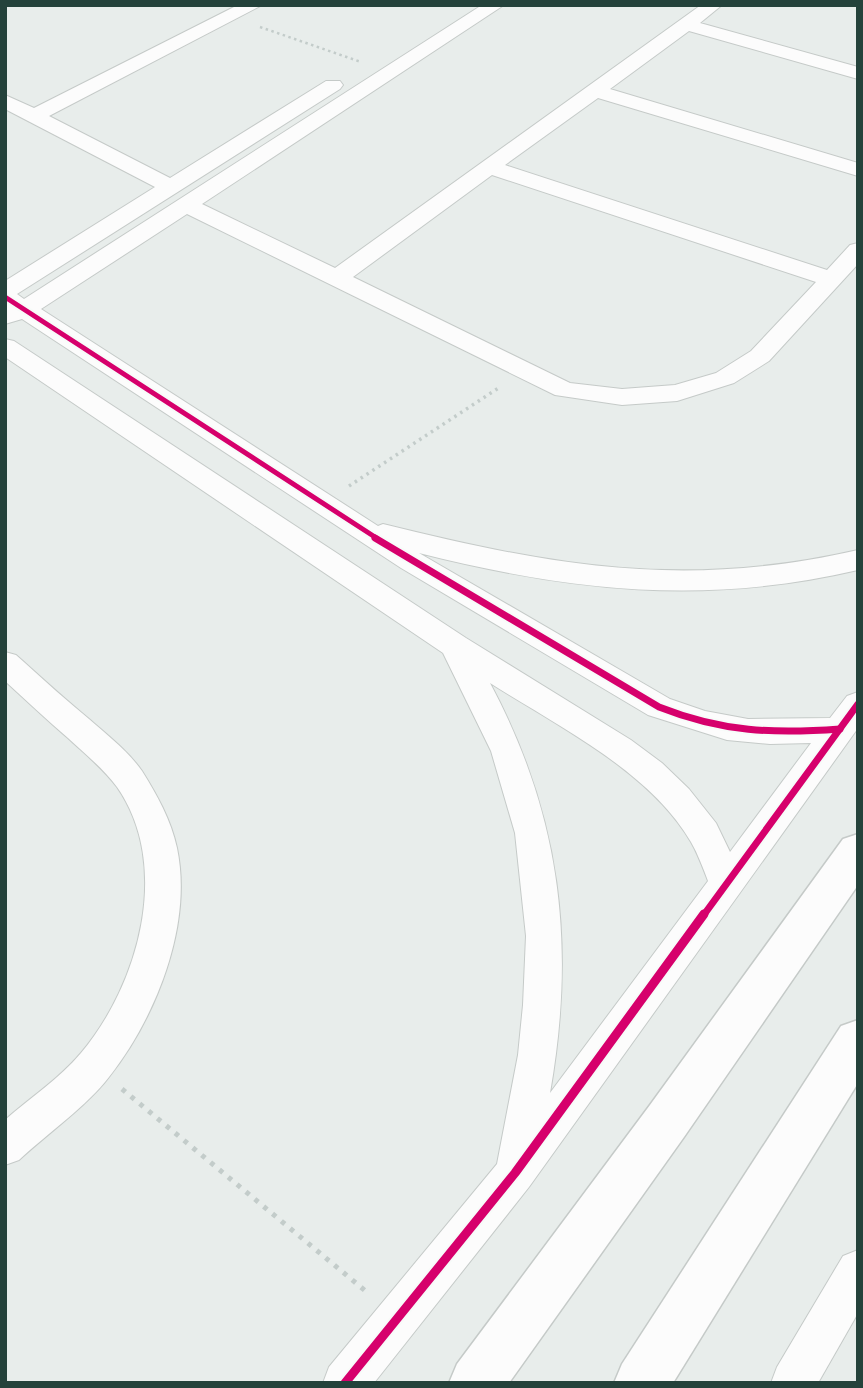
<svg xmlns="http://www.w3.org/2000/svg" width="863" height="1388" font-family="'Alegreya Sans',sans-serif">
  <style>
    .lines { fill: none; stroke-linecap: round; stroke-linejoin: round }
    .minor-casing { stroke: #c5cac8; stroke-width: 2 }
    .tertiary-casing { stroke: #c5cac8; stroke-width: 3 }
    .path-far2 { stroke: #c3ccca; stroke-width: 2.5; stroke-dasharray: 2.5 3.5; stroke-linecap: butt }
    .path-far1 { stroke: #c3ccca; stroke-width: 3.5; stroke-dasharray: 2.5 4.5; stroke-linecap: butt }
    .path { stroke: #c3ccca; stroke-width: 5; stroke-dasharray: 4.5 7; stroke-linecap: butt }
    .minor { fill: #fcfcfc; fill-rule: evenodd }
    .tertiary { fill: #fcfcfc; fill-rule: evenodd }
    .cycleway-far2-casing { stroke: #f7fbf9; stroke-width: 9 }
    .cycleway-far1-casing { stroke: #f7fbf9; stroke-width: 11 }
    .cycleway-casing { stroke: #f7fbf9; stroke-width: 13 }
    .cycleway-far2 { stroke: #d6006c; stroke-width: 5 }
    .cycleway-far1 { stroke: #d6006c; stroke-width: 7 }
    .cycleway { stroke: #d6006c; stroke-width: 9 }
  </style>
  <rect width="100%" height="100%" fill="#e8edeb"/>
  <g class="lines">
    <defs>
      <g id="minor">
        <path d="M238 5H262L49 116 170 178 326 81H340L343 85 340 89 17 294 24 299 482 5H504L202 204 335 268 701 5H722L700 23 858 67V79L689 31 610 89 858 163V176L598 98 505 165 827 270 850 245 858 243V264L769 361 734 383 677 401 622 405 555 395 187 214 41 309 378 526 383 524C553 566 684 590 858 550V570C705 606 569 591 419 553L670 699 705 711 748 719 830 718 847 696 858 692V728L529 1187 374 1383H323L329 1367 497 1164 518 1055 523 1005 526 936 515 833 491 751 443 653 5 357V339L14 341 466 638 631 740 662 763 689 789 716 823 730 852 811 743 770 744 727 740 648 715 401 568 22 319 5 324V281L155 187 5 109V95L34 108ZM492 175 816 282 751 351 716 373 675 385 622 389 570 383 353 277ZM490 683C556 725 650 771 691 842 698 854 703 868 708 881L550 1093C576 945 561 816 490 683Z"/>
        <path d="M5 652 16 655 25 663C46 682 67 701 89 719 107 735 128 751 142 771 157 795 171 820 177 848 193 925 156 1017 109 1077 89 1104 46 1135 19 1160L5 1165V1120C30 1098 60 1078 81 1053 139 984 172 866 117 787 103 768 85 754 68 738 47 720 26 700 5 681Z"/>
        <polygon points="858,1250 858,1313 818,1383 771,1383 777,1367 843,1256"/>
      </g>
      <g id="tertiary">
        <polygon points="858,834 858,885 684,1137 509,1383 449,1383 457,1364 650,1105 843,839"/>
        <polygon points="858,1020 858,1083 673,1383 614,1383 622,1364 841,1026"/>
      </g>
    </defs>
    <use href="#minor" class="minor-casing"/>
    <use href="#tertiary" class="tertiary-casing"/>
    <polyline class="path-far2" points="260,27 361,62"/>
    <polyline class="path-far1" points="349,486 500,387"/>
    <polyline class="path" points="122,1089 368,1293"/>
    <use href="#minor" class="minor"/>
    <use href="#tertiary" class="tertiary"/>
    <defs>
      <polyline id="cycleway-far2" points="5,297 378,539"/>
      <g id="cycleway-far1">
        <path d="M375 538 659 707C722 732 774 734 840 729"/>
        <polyline points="703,916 858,704"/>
      </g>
      <polyline id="cycleway" points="345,1383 515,1173 704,914"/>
    </defs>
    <use href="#cycleway-far2" class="cycleway-far2-casing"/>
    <use href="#cycleway-far1" class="cycleway-far1-casing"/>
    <use href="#cycleway" class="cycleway-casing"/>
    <use href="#cycleway-far2" class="cycleway-far2"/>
    <use href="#cycleway-far1" class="cycleway-far1"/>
    <use href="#cycleway" class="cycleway"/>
  </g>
  <rect width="863" height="1388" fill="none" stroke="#24423b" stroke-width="14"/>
</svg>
